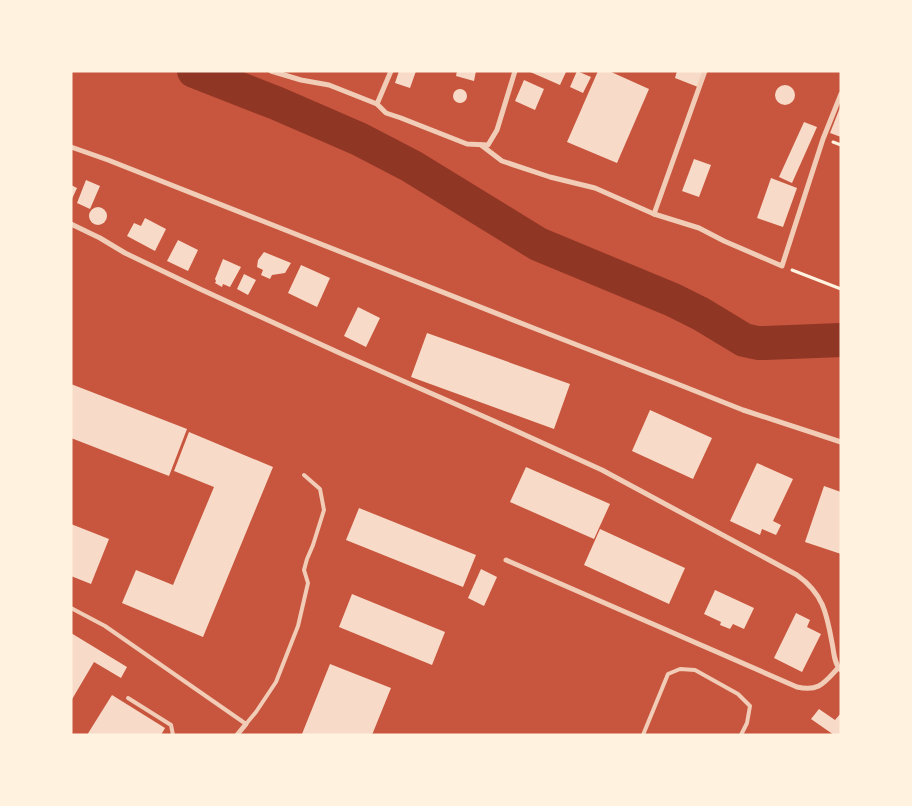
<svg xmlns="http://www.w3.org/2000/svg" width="912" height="806" font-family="'Alegreya Sans',sans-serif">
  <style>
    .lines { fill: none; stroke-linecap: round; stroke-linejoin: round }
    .river { stroke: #8f3625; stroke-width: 34 }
    .building { fill: #f7dbc8 }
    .path { stroke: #fff3e0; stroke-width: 3 }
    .service { stroke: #f1ccb7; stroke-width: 4 }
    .minor { stroke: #f1ccb7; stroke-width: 5 }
  </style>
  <rect width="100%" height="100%" fill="#c8553d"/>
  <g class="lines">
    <polyline class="river" points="194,71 276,103 359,139 411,166 538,244 673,300 701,314 744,340 758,343 765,343 841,340"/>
  </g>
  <g class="building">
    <polygon points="399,71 416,71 410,88 395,83"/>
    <polygon points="457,71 476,71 474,81 456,76"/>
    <polygon points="528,71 565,71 566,72 560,85"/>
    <polygon points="577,71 591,77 583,93 570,87"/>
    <polygon points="598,71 609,71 649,89 617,163 567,142"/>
    <polygon points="677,71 704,71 698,87 675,78"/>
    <polygon points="524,80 544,89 535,110 515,101"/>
    <circle cx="785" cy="95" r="10"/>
    <circle cx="460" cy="96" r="7"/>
    <polygon points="841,105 841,137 830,133"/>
    <polygon points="804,122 817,127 792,183 779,177"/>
    <polygon points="694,159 711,165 699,197 682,191"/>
    <polygon points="771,178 797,188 783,227 757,218"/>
    <polygon points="86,180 100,186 90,209 77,203"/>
    <polygon points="71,185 77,188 71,201"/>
    <circle cx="98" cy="216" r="9"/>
    <polygon points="145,218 166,229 155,251 127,236 134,223 141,226"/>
    <polygon points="178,240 198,250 188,271 167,261"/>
    <polygon points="264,252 291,263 285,273 272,275 270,279 261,275 263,270 257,267 258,260"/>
    <polygon points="223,259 241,267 230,287 223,284 222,287 215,283 216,281 215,279"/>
    <polygon points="301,265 330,278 317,307 288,293"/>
    <polygon points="244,274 256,280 248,295 237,289"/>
    <polygon points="358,307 380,318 366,347 344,336"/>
    <polygon points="427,333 570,384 554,429 411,377"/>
    <polygon points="71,384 187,429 169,476 71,438"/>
    <polygon points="650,410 712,438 693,479 632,451"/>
    <polygon points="189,432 273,467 203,637 122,603 136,570 173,585 214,487 174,471"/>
    <polygon points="757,463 793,479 773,521 781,525 776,535 762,529 760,535 730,521"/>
    <polygon points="526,467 610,504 594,539 510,502"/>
    <polygon points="824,486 841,492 841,554 805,542"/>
    <polygon points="359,508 476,555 463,587 346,540"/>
    <polygon points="71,524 109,539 91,584 71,576"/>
    <polygon points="600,529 685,568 669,604 584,565"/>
    <polygon points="481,569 497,577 484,606 468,598"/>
    <polygon points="715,590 754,608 744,629 733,624 730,629 720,625 721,622 704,614"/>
    <polygon points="352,594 445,632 432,665 339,627"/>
    <polygon points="796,613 810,620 807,627 821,634 802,672 774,658"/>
    <polygon points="71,633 127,667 121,678 94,662 71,701"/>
    <polygon points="330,664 391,688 372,735 302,734"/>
    <polygon points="112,695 165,728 161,735 87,735"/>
    <polygon points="819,709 835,720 841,713 841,735 834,735 811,719"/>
  </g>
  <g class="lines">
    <g class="path">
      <polyline points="833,142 841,145"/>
      <polyline points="792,270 841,289"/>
    </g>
    <g class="service">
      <polyline points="71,608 105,626 246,724 256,712 276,682 298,626 308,583 304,570 307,559 313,545 324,510 320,489 304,475"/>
      <polyline points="128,698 171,725 173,735"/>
      <polyline points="643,735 668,674 680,669 695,670 738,694 750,706 747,723 741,735"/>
    </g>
    <g class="minor">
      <polyline points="271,71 301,80 329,85 377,104 386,113 401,118 467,144 488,145 497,130 515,71"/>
      <polyline points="377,104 391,71"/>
      <polyline points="481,145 502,161 550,177 595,188 654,214 699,228 724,241 782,266 823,139 841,94"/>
      <polyline points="71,147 108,160 536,329 675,383 743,410 841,442"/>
      <polyline points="654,214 705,71"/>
      <path d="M71 224 100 238 125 253 200 289 344 355 494 421 602 470 797 575C825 595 827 616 833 648 834 655 835 665 841 670"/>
      <path d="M506 560 797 687C819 692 824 683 838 668"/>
      <polyline points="237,735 246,724"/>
    </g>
  </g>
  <rect width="912" height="806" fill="none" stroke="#fff3e0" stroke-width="145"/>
</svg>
